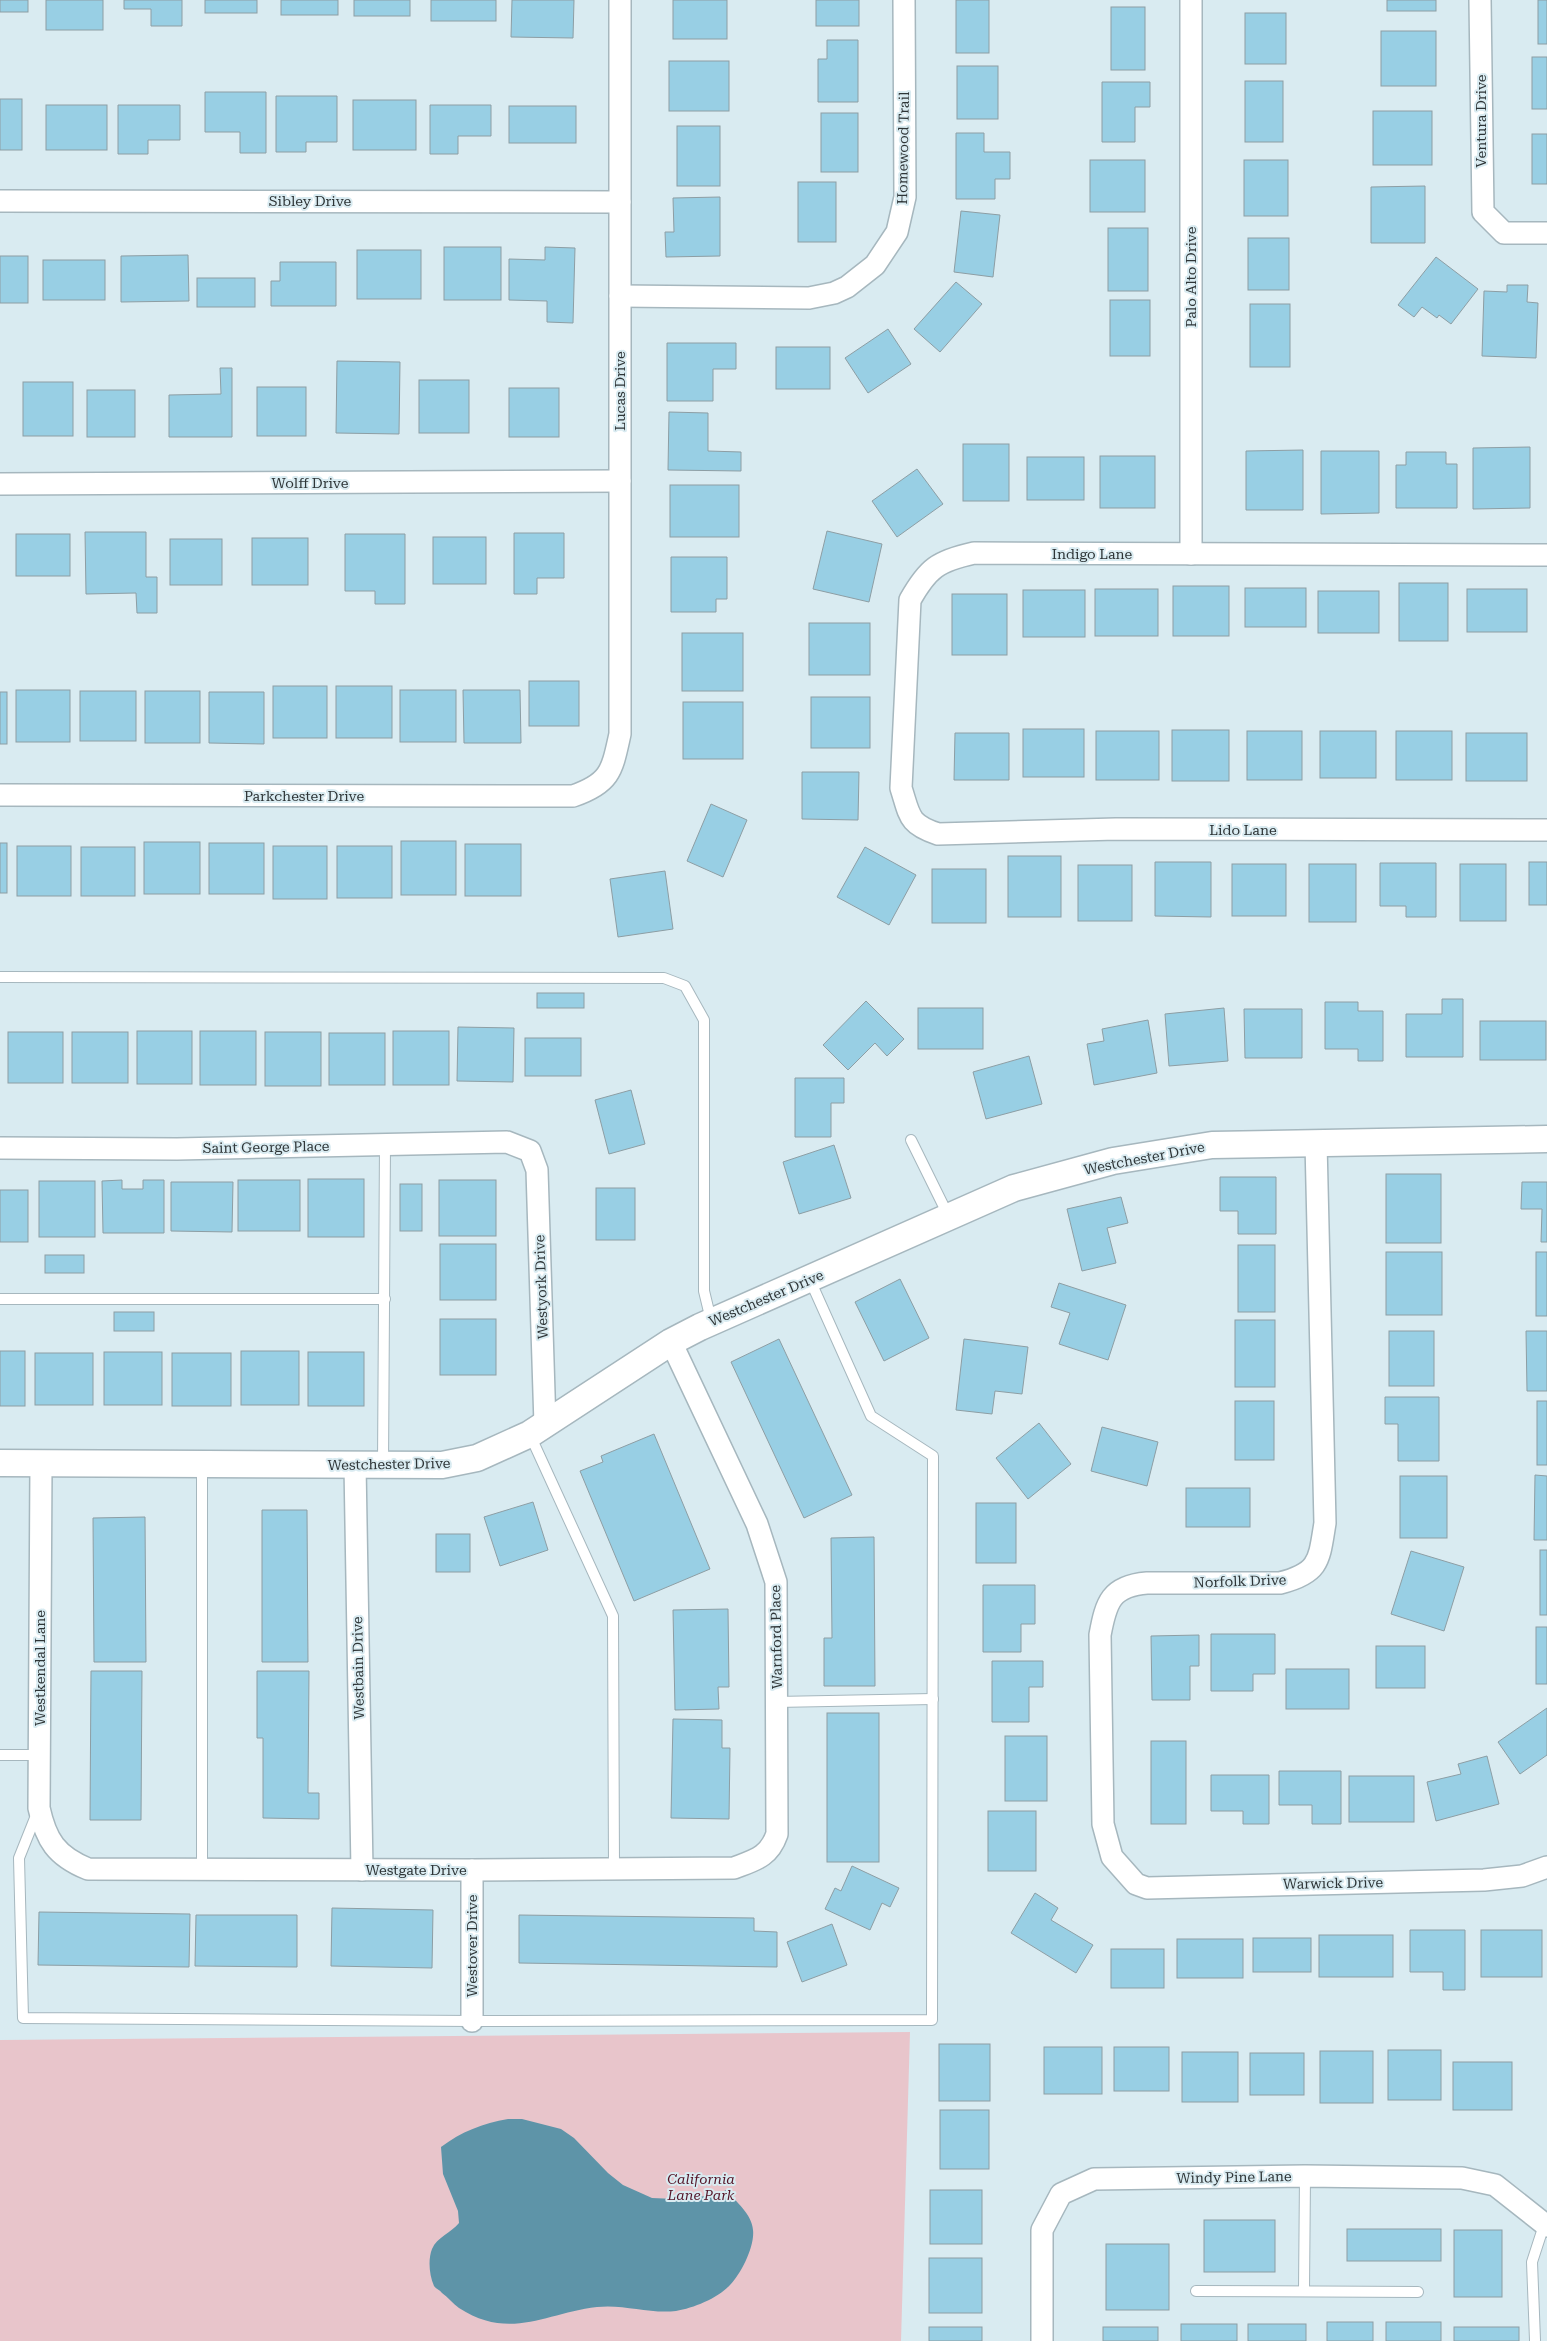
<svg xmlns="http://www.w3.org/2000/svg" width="1547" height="2341" font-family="'Roboto Serif',serif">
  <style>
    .green { fill: #e8c5cb }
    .water { fill: #5e94a8 }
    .building { fill: #98cfe4; stroke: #8d9ea4 }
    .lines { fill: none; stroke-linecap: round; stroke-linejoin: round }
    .service-casing { stroke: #a6b7be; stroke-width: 12 }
    .minor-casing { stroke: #a6b7be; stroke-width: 24 }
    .tertiary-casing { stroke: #a6b7be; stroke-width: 29 }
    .service { stroke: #fff; stroke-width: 10 }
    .minor { stroke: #fff; stroke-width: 21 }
    .tertiary { stroke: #fff; stroke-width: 26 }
    .labels { text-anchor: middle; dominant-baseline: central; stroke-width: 4; stroke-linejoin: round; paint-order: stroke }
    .street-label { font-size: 14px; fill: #2e3537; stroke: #d9ebf1 }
    .park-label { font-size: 14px; font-style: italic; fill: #531427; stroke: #d9ebf1 }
  </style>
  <rect width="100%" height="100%" fill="#d9ebf1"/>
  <polygon class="green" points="910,2032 901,2341 0,2341 0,2040"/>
  <path class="water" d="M508 2119H522L561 2129 574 2138 608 2173 623 2185 652 2198 675 2199 717 2195 726 2190C736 2202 752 2214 753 2230 755 2246 741 2274 730 2285 718 2298 694 2308 676 2311 649 2314 624 2304 597 2307 546 2313 510 2341 459 2308 453 2304 448 2297 442 2293 440 2290 436 2289 434 2286 429 2275 428 2259 432 2249 437 2237 451 2233 459 2223L458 2211 443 2174 441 2147C461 2132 483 2123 508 2119Z"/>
  <g class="building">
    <rect x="0" y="0" width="28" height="12"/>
    <rect x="46" y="0" width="57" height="30"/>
    <polygon points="124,0 182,0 182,26 151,26 151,9 124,9"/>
    <rect x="205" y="0" width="52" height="13"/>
    <rect x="281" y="0" width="57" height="15"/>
    <rect x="354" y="0" width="56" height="16"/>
    <rect x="431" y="0" width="65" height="21"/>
    <polygon points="512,0 574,0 573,38 511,37"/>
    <rect x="673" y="0" width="54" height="39"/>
    <rect x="816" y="0" width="43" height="26"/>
    <rect x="956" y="0" width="33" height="53"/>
    <rect x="1387" y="0" width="49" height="11"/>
    <rect x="1538" y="0" width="9" height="44"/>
    <rect x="1111" y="7" width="34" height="63"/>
    <rect x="1245" y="13" width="41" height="51"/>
    <rect x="1381" y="31" width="55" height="55"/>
    <polygon points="827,40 858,40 858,102 818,102 818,59 827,59"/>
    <rect x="1532" y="57" width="15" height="52"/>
    <rect x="669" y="61" width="60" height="50"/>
    <rect x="957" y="66" width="41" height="53"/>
    <rect x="1245" y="81" width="38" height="61"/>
    <polygon points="1102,82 1150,82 1150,107 1135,107 1135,142 1102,142"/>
    <polygon points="205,92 266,92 266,153 240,153 240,132 205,132"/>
    <polygon points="276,96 337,96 337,142 306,142 306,152 276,152"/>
    <rect x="0" y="99" width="22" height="51"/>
    <rect x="353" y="100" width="63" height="50"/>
    <rect x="46" y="105" width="61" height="45"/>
    <polygon points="118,105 180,105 180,140 148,140 148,154 118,154"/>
    <polygon points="430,105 491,105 491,136 458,136 458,154 430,154"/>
    <rect x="509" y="106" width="67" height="37"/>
    <rect x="1373" y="111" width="59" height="54"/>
    <rect x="821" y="113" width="37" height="59"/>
    <rect x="677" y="126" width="43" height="60"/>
    <polygon points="956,133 984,133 984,152 1010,152 1010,179 995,179 995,199 956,199"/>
    <rect x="1532" y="134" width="15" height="50"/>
    <rect x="1090" y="160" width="55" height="52"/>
    <rect x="1244" y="160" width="44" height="56"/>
    <rect x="798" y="182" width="38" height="60"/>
    <polygon points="1425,186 1425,243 1371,243 1371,187"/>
    <polygon points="720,197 720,256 666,257 665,232 674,232 673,198"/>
    <polygon points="961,211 1000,215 993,277 954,272"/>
    <rect x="1108" y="228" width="40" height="63"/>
    <rect x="1248" y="238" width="41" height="52"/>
    <rect x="444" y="247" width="57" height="53"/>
    <polygon points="545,247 575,248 573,323 547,322 547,301 509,300 509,259 545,260"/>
    <rect x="357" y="250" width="64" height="49"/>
    <polygon points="188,255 189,301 121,302 121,256"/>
    <rect x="0" y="256" width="28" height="47"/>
    <polygon points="1436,257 1478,289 1451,324 1439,315 1437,318 1422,307 1414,317 1398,305"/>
    <rect x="43" y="260" width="62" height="40"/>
    <polygon points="280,262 336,262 336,306 271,306 271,281 280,281"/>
    <rect x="197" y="278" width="58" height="29"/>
    <polygon points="956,282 982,304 940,352 914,329"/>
    <polygon points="1507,285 1528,285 1527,302 1538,303 1536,358 1482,356 1484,291 1507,292"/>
    <rect x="1110" y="300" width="40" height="56"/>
    <rect x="1250" y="304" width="40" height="63"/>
    <polygon points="888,329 911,364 868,393 845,358"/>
    <polygon points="667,343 736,343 736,369 713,369 713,401 667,401"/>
    <rect x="776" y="347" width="54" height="42"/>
    <polygon points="337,361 400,362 399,434 336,433"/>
    <polygon points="220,368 232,368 232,437 169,437 169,395 221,394"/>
    <rect x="419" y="380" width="50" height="53"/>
    <rect x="23" y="382" width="50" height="54"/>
    <rect x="257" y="387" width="49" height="49"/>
    <rect x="509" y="388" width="50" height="49"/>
    <rect x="87" y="390" width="48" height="47"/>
    <polygon points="669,412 708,413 708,451 741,452 741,471 668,470"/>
    <rect x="963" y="444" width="46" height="57"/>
    <polygon points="1530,447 1530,508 1473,509 1473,448"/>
    <polygon points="1303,450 1303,510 1246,510 1246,451"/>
    <polygon points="1321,451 1379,451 1379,513 1321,514"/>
    <polygon points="1406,452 1446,452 1446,464 1457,464 1457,508 1396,508 1396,465 1406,465"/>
    <rect x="1100" y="456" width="55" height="52"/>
    <rect x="1027" y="457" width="57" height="43"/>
    <polygon points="917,469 943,504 897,537 872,501"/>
    <rect x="670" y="485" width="69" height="52"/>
    <polygon points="827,531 882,544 869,602 813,589"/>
    <polygon points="85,532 146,532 146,577 157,577 157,613 137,613 136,593 86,594"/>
    <polygon points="514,533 564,533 564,578 537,578 537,594 514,594"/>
    <rect x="16" y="534" width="54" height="42"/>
    <polygon points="345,534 405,534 405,604 375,604 375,591 345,591"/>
    <rect x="433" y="537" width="53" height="47"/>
    <rect x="252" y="538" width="56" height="47"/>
    <rect x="170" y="539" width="52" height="46"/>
    <polygon points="671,557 727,557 727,599 716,599 716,612 671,612"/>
    <rect x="1399" y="583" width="49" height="58"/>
    <rect x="1173" y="586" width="56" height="50"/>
    <rect x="1245" y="588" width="61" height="39"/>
    <rect x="1095" y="589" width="63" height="47"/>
    <rect x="1467" y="589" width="60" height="43"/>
    <rect x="1023" y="590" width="62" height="47"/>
    <rect x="1318" y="591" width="61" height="42"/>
    <rect x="952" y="594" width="55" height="61"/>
    <rect x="809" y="623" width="61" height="52"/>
    <rect x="682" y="633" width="61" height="58"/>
    <rect x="529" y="681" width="50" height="45"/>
    <rect x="273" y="686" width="54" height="52"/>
    <rect x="336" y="686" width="56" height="52"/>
    <rect x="16" y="690" width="54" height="52"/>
    <rect x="400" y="690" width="56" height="52"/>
    <polygon points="463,690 520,690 521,743 464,743"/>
    <rect x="80" y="691" width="56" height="50"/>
    <rect x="145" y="691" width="55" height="52"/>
    <rect x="0" y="692" width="7" height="52"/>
    <polygon points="209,692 264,692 264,744 209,743"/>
    <rect x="811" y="697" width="59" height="51"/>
    <rect x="683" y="702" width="60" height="57"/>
    <rect x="1023" y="729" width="61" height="48"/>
    <rect x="1172" y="730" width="57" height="51"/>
    <rect x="1096" y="731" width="63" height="49"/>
    <rect x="1247" y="731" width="55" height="49"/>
    <rect x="1320" y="731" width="56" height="47"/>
    <rect x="1396" y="731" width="56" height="49"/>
    <polygon points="955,733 1009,733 1009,780 954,780"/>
    <rect x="1466" y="733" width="61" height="48"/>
    <polygon points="802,772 859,772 858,820 802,819"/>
    <polygon points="711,804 747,820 723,877 687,861"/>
    <rect x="401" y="841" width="55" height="54"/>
    <rect x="144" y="842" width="56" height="52"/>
    <rect x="0" y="843" width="7" height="50"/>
    <rect x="209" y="843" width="55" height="51"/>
    <rect x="465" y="844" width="56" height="52"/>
    <rect x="17" y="846" width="54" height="50"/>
    <rect x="273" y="846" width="54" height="53"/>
    <rect x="337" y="846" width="55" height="52"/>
    <rect x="81" y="847" width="54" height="49"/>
    <polygon points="865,847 916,875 889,925 837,897"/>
    <rect x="1008" y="856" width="53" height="61"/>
    <polygon points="1155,862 1211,862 1211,917 1155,916"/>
    <rect x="1529" y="862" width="18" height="43"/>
    <polygon points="1380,863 1436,863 1436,917 1406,917 1406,906 1380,906"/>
    <rect x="1232" y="864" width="54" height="52"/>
    <rect x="1309" y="864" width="47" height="58"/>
    <rect x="1460" y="864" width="46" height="57"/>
    <rect x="1078" y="865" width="54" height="56"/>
    <rect x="932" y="869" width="54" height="54"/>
    <polygon points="665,871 673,929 618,937 610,879"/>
    <rect x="537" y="993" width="47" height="15"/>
    <polygon points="1442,999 1463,999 1463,1057 1406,1057 1406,1014 1442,1014"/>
    <polygon points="866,1001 904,1039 887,1056 875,1043 848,1070 823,1045"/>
    <polygon points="1325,1002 1358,1002 1358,1011 1383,1011 1383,1061 1358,1061 1358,1049 1325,1049"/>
    <rect x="918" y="1008" width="65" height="41"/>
    <polygon points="1224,1008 1228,1061 1169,1066 1165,1014"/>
    <polygon points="1244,1009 1302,1009 1302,1058 1245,1058"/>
    <polygon points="1148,1020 1157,1073 1094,1085 1087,1044 1104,1041 1102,1029"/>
    <rect x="1480" y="1021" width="66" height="39"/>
    <polygon points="458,1027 514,1028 513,1082 457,1081"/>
    <rect x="137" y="1031" width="55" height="53"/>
    <rect x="200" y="1031" width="56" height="54"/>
    <rect x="393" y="1031" width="56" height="54"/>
    <rect x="8" y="1032" width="55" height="51"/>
    <rect x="72" y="1032" width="56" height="51"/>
    <rect x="265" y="1032" width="56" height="54"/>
    <rect x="329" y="1033" width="56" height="52"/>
    <rect x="525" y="1038" width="56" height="38"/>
    <polygon points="1029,1056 1042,1104 986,1119 973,1072"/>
    <polygon points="795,1078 844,1078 844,1103 831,1103 831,1137 795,1137"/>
    <polygon points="631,1090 645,1144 609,1154 595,1100"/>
    <polygon points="834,1145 851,1198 799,1214 783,1162"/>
    <rect x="1386" y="1174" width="55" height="69"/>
    <polygon points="1220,1177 1276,1177 1276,1234 1238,1234 1238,1211 1220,1211"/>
    <rect x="308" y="1179" width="56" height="58"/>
    <polygon points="122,1180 122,1189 143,1189 143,1180 164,1180 164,1233 103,1233 102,1181"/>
    <rect x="238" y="1180" width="62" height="51"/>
    <rect x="439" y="1180" width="57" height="56"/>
    <rect x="39" y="1181" width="56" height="56"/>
    <polygon points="171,1182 233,1182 232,1232 171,1231"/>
    <polygon points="1522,1182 1547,1182 1547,1242 1541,1242 1542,1209 1521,1209"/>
    <rect x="400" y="1184" width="22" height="47"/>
    <rect x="596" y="1188" width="39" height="52"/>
    <rect x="0" y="1190" width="28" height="52"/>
    <polygon points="1121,1197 1128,1223 1107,1228 1116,1263 1082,1271 1067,1209"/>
    <rect x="440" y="1244" width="56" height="56"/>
    <rect x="1238" y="1245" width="37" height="67"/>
    <rect x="1386" y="1252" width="56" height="63"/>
    <rect x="1536" y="1252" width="11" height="64"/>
    <rect x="45" y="1255" width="39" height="18"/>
    <polygon points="900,1279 929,1338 884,1361 855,1302"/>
    <polygon points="1059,1283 1126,1305 1108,1360 1059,1344 1070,1313 1051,1307"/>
    <rect x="114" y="1312" width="40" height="19"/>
    <rect x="440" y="1319" width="56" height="56"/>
    <rect x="1235" y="1320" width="40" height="67"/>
    <rect x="1389" y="1331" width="45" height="55"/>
    <polygon points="1526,1331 1547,1331 1547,1391 1527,1391"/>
    <polygon points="779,1339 852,1495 804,1518 731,1362"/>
    <polygon points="964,1339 1028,1347 1022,1394 995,1391 992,1414 956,1410"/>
    <rect x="0" y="1351" width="25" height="55"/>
    <rect x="241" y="1351" width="58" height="54"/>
    <rect x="104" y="1352" width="58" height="53"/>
    <rect x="308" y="1352" width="56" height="54"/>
    <rect x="35" y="1353" width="58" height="52"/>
    <rect x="172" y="1353" width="59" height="53"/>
    <polygon points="1385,1397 1439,1397 1439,1461 1398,1461 1398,1424 1385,1424"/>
    <rect x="1235" y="1401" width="39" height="59"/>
    <rect x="1537" y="1401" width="10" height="64"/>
    <polygon points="1039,1423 1071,1464 1028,1499 996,1458"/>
    <polygon points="1102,1427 1158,1442 1147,1486 1091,1471"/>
    <polygon points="654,1434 710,1569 634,1601 580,1471 603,1462 601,1456"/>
    <polygon points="1535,1475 1547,1476 1547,1540 1534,1540"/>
    <rect x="1400" y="1476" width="47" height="62"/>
    <rect x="1186" y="1488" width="64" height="39"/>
    <polygon points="533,1502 548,1550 500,1566 484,1517"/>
    <rect x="976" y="1503" width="40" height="60"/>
    <polygon points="262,1510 307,1510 308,1662 262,1662"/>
    <polygon points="145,1517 146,1662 94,1662 93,1518"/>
    <rect x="436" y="1534" width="34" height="38"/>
    <polygon points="874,1537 875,1686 824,1686 824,1638 832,1638 831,1538"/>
    <rect x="1540" y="1550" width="7" height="65"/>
    <polygon points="1411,1551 1464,1567 1444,1631 1391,1614"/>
    <polygon points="983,1585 1035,1585 1035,1624 1021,1624 1021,1652 983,1652"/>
    <polygon points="728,1609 729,1687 718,1687 719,1709 675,1710 673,1610"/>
    <rect x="1536" y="1627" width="11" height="57"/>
    <polygon points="1211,1634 1275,1634 1275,1674 1253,1674 1253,1691 1211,1691"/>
    <polygon points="1199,1635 1199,1666 1190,1666 1190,1700 1152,1700 1151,1636"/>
    <rect x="1376" y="1646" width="49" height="42"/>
    <polygon points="992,1661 1043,1661 1043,1687 1029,1687 1029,1722 992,1722"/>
    <rect x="1286" y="1669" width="63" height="40"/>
    <polygon points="91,1671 142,1671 141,1820 90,1820"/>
    <polygon points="257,1671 309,1671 308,1793 319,1793 319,1819 263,1818 263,1738 257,1738"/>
    <polygon points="1547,1708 1547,1755 1520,1774 1498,1742"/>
    <rect x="827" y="1713" width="52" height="149"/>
    <polygon points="673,1719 722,1720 722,1748 730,1748 729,1819 671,1818"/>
    <rect x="1005" y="1736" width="42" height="65"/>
    <rect x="1151" y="1741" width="35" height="83"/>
    <polygon points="1487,1756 1499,1804 1436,1821 1427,1782 1461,1774 1458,1764"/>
    <polygon points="1279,1771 1341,1771 1341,1824 1312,1824 1312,1805 1279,1805"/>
    <polygon points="1211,1775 1269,1775 1269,1824 1243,1824 1243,1811 1211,1811"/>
    <rect x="1349" y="1776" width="65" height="46"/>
    <rect x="988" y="1811" width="48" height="60"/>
    <polygon points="852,1866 899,1888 890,1907 882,1903 870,1930 825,1909 835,1888 841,1891"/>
    <polygon points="1035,1893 1058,1908 1051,1920 1093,1945 1076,1973 1011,1933"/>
    <polygon points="332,1908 433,1910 432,1968 331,1966"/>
    <polygon points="39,1912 190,1914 189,1967 38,1965"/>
    <polygon points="196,1915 297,1915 297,1967 195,1966"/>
    <polygon points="519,1915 754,1918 754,1931 777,1932 777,1967 519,1963"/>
    <polygon points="832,1924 847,1965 802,1982 787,1942"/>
    <polygon points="1410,1930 1465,1930 1465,1990 1443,1990 1443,1972 1410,1972"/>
    <rect x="1481" y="1930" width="61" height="47"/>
    <rect x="1319" y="1935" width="74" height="42"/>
    <rect x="1253" y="1938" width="58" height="34"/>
    <rect x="1177" y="1939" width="66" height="39"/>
    <rect x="1111" y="1949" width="53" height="39"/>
    <rect x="939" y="2044" width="51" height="57"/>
    <rect x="1044" y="2047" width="58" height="47"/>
    <rect x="1114" y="2047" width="55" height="44"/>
    <rect x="1388" y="2050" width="53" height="50"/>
    <rect x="1320" y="2051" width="53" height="52"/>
    <rect x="1182" y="2052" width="56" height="50"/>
    <rect x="1250" y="2053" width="54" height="42"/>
    <rect x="1453" y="2062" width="59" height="48"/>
    <rect x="940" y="2110" width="49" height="59"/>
    <rect x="930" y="2190" width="52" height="54"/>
    <rect x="1204" y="2220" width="71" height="52"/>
    <rect x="1347" y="2229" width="94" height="32"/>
    <rect x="1454" y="2230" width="48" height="67"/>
    <rect x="1106" y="2244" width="63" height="66"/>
    <rect x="929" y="2258" width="53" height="55"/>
    <rect x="1327" y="2322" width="46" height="19"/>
    <rect x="1386" y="2322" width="55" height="19"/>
    <rect x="1181" y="2324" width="56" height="17"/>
    <rect x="1248" y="2324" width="58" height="17"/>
    <rect x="929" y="2327" width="53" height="14"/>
    <rect x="1103" y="2327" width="55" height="14"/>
    <rect x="1454" y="2327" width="65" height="14"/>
  </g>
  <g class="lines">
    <defs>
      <g id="service">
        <polyline points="0,977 664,978 685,986 704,1020 704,1291 711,1320"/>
        <polyline points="911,1140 949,1217"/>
        <polyline points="0,1299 385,1299"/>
        <polyline points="530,1435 613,1616 614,1869"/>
        <polyline points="202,1465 202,1869"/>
        <polyline points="383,1465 385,1144"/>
        <polyline points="776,1702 933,1699"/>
        <polyline points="0,1755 40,1755"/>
        <polyline points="37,1813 19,1858 23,2018 472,2021 932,2020 933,1456 871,1416 810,1280"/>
        <polyline points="1304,2290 1305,2176"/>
        <polyline points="1196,2291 1418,2292"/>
        <polyline points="1535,2340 1532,2262 1544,2225"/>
      </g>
      <g id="minor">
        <polyline points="1191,0 1191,554"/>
        <polyline points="1480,0 1483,212 1504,233 1547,233"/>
        <polyline points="0,201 620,202"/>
        <polyline points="620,296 809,298 834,293 847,287 875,265 897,232 905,197 904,0"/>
        <polyline points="0,484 620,481"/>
        <path d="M1547 555 974 553C938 561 928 568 910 600L901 788C910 816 908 824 938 834L1116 829 1547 830"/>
        <path d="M0 795 573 796C611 783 612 770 620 734V0"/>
        <path d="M1316 1143 1325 1523C1319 1560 1320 1573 1280 1583H1147C1111 1586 1106 1602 1100 1635L1103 1824 1112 1857 1136 1884 1147 1888 1484 1880 1522 1876 1547 1867"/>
        <polyline points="0,1148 177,1149 507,1142 530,1151 537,1170 545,1425"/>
        <path d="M41 1464 39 1808C46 1840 56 1856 88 1869L472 1870 734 1868C755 1860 769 1857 777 1834L776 1582 757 1524 671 1342"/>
        <polyline points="355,1465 362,1870"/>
        <polyline points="472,1870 472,2021"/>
        <polyline points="1042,2341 1042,2230 1061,2194 1094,2179 1305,2176 1462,2178 1495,2185 1547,2226"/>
      </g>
      <polyline id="tertiary" points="0,1463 442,1465 477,1458 530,1434 671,1342 700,1327 1014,1188 1113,1161 1212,1145 1547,1139"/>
    </defs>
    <use href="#service" class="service-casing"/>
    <use href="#minor" class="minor-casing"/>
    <use href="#tertiary" class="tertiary-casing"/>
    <use href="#service" class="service"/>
    <use href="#minor" class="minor"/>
    <use href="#tertiary" class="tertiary"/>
  </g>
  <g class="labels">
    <g class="street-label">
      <text transform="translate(1481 121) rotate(-90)">Ventura Drive</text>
      <text transform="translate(903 148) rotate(-89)">Homewood Trail</text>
      <text x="310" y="201">Sibley Drive</text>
      <text transform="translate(1191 277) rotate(-90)">Palo Alto Drive</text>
      <text transform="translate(620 391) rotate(-90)">Lucas Drive</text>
      <text x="310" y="483">Wolff Drive</text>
      <text x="1092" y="554">Indigo Lane</text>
      <text x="304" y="796">Parkchester Drive</text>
      <text x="1243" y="830">Lido Lane</text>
      <text transform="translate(266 1147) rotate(-1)">Saint George Place</text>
      <text transform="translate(1144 1158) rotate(-11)">Westchester Drive</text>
      <text transform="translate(541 1287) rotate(-92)">Westyork Drive</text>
      <text transform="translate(766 1298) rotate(-23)">Westchester Drive</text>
      <text transform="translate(389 1464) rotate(-1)">Westchester Drive</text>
      <text transform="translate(1240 1581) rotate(-2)">Norfolk Drive</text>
      <text transform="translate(776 1637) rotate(-91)">Warnford Place</text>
      <text transform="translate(40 1668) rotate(-90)">Westkendal Lane</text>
      <text transform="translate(358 1668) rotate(-91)">Westbain Drive</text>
      <text x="416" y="1870">Westgate Drive</text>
      <text transform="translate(1333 1883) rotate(-1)">Warwick Drive</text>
      <text transform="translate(472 1946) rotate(-90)">Westover Drive</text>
      <text transform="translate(1234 2177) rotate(-1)">Windy Pine Lane</text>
    </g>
    <g class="park-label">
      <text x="701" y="2179">California<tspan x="701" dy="16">Lane Park</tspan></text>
    </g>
  </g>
</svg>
